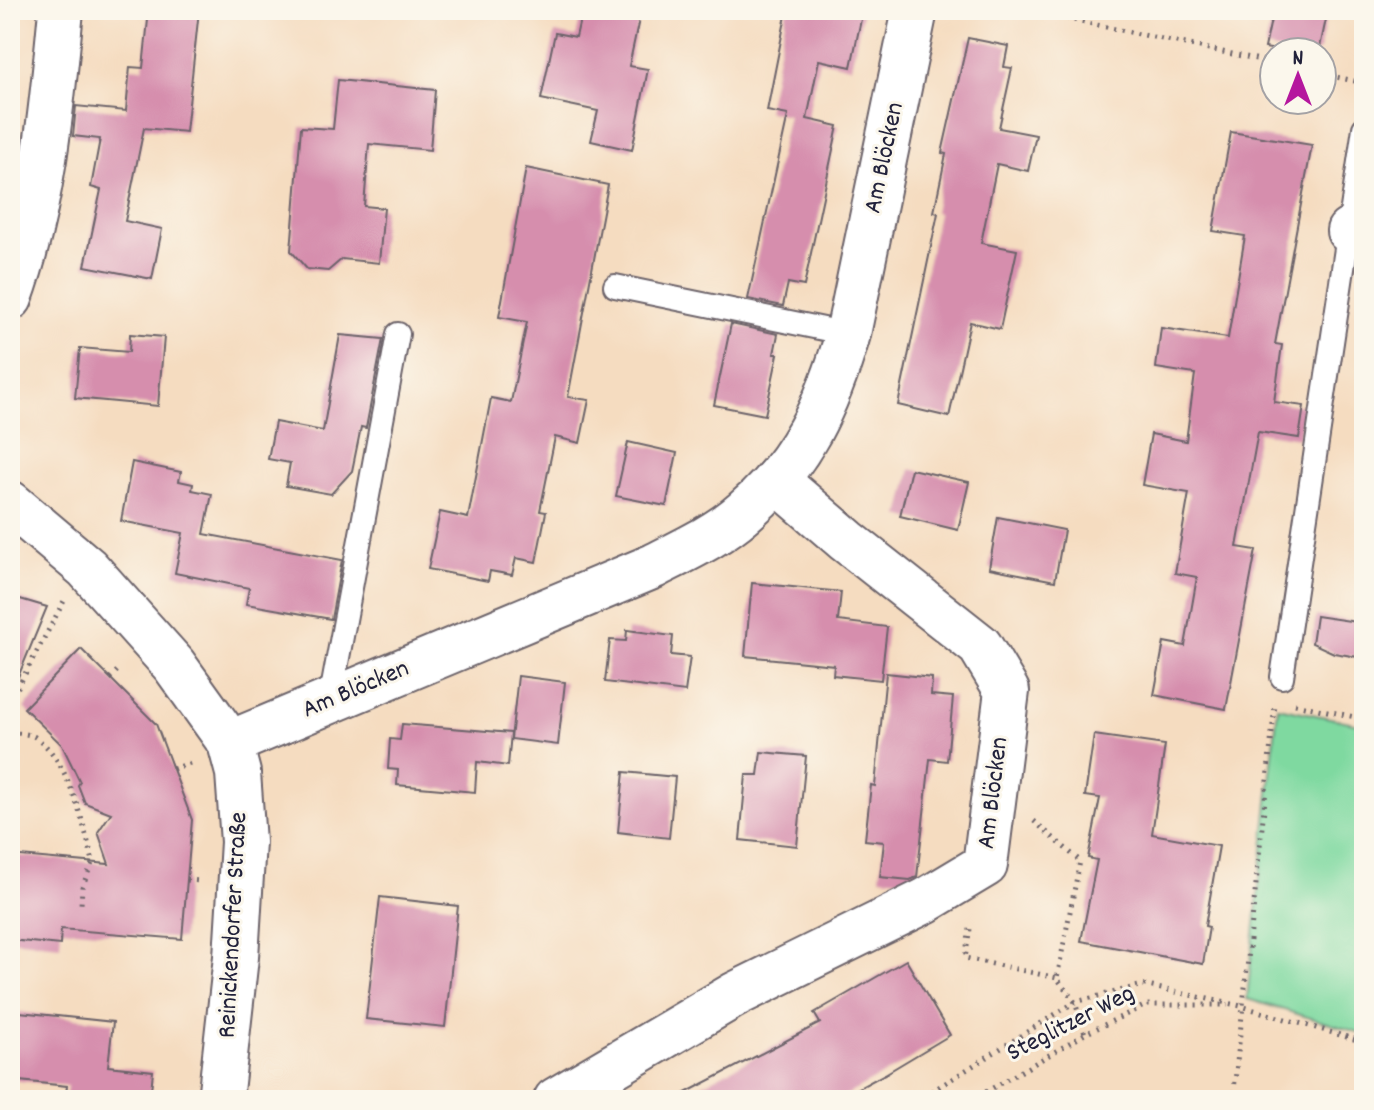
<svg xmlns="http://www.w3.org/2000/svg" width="1374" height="1110" font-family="Dekko,sans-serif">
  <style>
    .green { fill: #7fd9a0; stroke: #507e6e; stroke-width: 2 }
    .building { fill: #d68ead }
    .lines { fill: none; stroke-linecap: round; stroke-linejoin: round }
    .lane-casing { stroke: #6c636a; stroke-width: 26 }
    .street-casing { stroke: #6c636a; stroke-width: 48 }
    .secondary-casing { stroke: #6c636a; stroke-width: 48 }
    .path { stroke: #6c636a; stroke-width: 5; stroke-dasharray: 2 6; stroke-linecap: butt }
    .lane { stroke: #fff; stroke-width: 22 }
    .street { stroke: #fff; stroke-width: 44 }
    .secondary { stroke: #fff; stroke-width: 44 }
    .labels { text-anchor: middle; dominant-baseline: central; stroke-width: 6; stroke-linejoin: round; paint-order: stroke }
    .street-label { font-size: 26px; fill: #22223b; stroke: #fbf7ec }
  </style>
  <rect width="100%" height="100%" fill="#fbf7ec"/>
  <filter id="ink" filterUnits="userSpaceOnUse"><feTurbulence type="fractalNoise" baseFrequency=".0125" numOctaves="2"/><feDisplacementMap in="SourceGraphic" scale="16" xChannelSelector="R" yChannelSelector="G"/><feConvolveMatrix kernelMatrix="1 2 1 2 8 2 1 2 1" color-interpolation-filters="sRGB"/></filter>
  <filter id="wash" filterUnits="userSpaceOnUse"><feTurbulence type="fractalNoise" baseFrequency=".006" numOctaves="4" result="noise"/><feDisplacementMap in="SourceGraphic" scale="32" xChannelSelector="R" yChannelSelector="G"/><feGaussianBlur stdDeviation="1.8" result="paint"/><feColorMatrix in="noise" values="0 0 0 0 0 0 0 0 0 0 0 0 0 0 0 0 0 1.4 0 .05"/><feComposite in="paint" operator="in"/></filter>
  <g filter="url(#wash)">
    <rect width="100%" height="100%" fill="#f5dcc0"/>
    <polygon class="green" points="1278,707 1364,725 1364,1034 1247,999"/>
    <g id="blocks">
      <g class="building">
        <polygon points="149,10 199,10 186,132 144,128 125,221 162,229 152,279 85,266 101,190 91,187 100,139 73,136 76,106 126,111 130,67 143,68"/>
        <polygon points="582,10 641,10 629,66 648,69 632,150 591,141 598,111 541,99 555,33 576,37"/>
        <polygon points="787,10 863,10 851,67 819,60 807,119 838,126 804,286 788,283 783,306 748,299 788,115 767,111"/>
        <polygon points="1273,10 1328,10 1319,52 1286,52 1265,48"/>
        <polygon points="968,38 1008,46 1004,67 1012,68 999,128 1036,135 1028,171 997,164 981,243 1017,250 1000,329 970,322 949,417 898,405 938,213 934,212 946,154 942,153"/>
        <polygon points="338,80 435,90 430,150 369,144 364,206 384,208 379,263 342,259 328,271 307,269 291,251 301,127 333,129"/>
        <polygon points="1231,132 1312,145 1275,344 1282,345 1274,402 1304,406 1299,438 1258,432 1237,547 1256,550 1226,709 1154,695 1164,642 1185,646 1197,577 1175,573 1189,493 1142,485 1151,434 1186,441 1195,374 1156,368 1161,328 1228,338 1245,236 1213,231"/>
        <polygon points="526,168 608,185 568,397 589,400 580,443 555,437 540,511 546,512 536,562 516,558 512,575 490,571 488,581 428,569 440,512 468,518 491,398 511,402 527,322 499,317"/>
        <polygon points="731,324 778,334 774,354 778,354 765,415 714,405"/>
        <polygon points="130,334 164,337 158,406 75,398 80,348 129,352"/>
        <polygon points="340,335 383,339 366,428 361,427 352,471 331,494 286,486 290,463 268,459 275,422 323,431"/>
        <polygon points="628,442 677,453 666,506 616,496"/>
        <polygon points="132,462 181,472 179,481 193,484 192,490 212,494 204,534 342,560 331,619 246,604 249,588 175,573 183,533 121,521"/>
        <polygon points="911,469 969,482 958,530 900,516"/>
        <polygon points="998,517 1064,530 1055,581 989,568"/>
        <polygon points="752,583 841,592 838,621 887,627 881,680 833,675 834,665 745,656"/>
        <polygon points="10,596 47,607 11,694 10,694"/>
        <polygon points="1316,616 1364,623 1364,658 1334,653 1312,643"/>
        <polygon points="627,630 673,636 671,655 690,657 685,692 605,682 610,640 626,641"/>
        <polygon points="81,649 156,724 192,820 182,939 61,929 60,945 10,940 10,855 109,864 98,832 111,813 85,803 78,785 80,782 62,745 24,708"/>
        <polygon points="886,673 932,678 931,695 953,697 947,761 930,759 917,877 910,880 880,877 884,842 865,840 871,785 875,786"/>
        <polygon points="518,676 565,682 558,745 511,739"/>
        <polygon points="402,724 511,733 508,766 477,762 475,792 397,785 398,770 388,769 390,739 400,740"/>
        <polygon points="1094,735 1165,745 1152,834 1219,846 1205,926 1209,927 1203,964 1081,941 1097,860 1088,858 1100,798 1085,796"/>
        <polygon points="761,752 806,756 797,846 740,840 746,775 758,775"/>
        <polygon points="624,772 675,777 669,838 618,832"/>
        <polygon points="380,897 458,906 445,1027 366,1019"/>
        <polygon points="906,960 950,1035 885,1074 837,1100 672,1100 820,1023 814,1013"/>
        <polygon points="10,1011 113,1022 108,1066 153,1071 150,1100 65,1100 67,1086 10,1080"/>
      </g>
    </g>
  </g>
  <g filter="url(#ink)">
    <use href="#blocks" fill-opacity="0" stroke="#6c636a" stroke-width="2"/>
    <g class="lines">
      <defs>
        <g id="lane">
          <polyline points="615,286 848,334"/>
          <polyline points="1282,677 1364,128"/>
          <polyline points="330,701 398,334"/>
        </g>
        <g id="street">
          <polyline points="1349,231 1364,232"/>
          <polyline points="10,503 87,568 174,665 230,743 238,773 243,842 236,957 220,1100"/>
          <path d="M230 743 654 566C685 550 718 535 744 512 800 464 828 404 848 334L915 10"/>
          <polyline points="556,1100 736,994 925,901 985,865 1007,691 980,646 847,541 776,480"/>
        </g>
        <path id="secondary" d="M10 298C43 207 52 106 61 10"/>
      </defs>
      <use href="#lane" class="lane-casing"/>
      <use href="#street" class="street-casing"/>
      <use href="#secondary" class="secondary-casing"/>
      <g class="path">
        <polyline points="1027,10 1274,63"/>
        <polyline points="1322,74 1364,83"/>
        <polyline points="110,678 120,668"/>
        <polyline points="10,702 64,601"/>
        <polyline points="1295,704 1364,719"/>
        <path d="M10 733C18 733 27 733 35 737 69 759 83 824 93 861L82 887 81 905"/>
        <polyline points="173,769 193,762"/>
        <polyline points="1034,821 1080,861 1057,978 1075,1002 1085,1034"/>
        <polyline points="187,880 200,881"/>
        <polyline points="970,929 965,958 1057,978"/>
        <polyline points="10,985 17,986"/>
        <polyline points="918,1100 1075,1002 1143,985 1241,1006 1364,1042"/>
        <polyline points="972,1100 1085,1034 1146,1005 1228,1005"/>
        <polyline points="1233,1100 1275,705"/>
      </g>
      <use href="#lane" class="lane"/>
      <use href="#street" class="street"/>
      <use href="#secondary" class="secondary"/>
    </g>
  </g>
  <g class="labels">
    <g class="street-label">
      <text transform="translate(885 158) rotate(-78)">Am Blöcken</text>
      <text transform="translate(356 690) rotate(-23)">Am Blöcken</text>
      <text transform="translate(994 793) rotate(-83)">Am Blöcken</text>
      <text transform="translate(234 925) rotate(-87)">Reinickendorfer Straße</text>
      <text transform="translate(1071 1024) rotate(-27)">Steglitzer Weg</text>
    </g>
  </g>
  <rect width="1374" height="1110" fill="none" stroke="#fbf7ec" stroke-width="40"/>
  <g transform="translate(1298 76)"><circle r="38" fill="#fbf7ec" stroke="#a4a2a5" stroke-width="2"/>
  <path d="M0-6L14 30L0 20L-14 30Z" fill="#b5179e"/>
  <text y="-12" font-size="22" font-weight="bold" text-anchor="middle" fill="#22223b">N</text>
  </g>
</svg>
